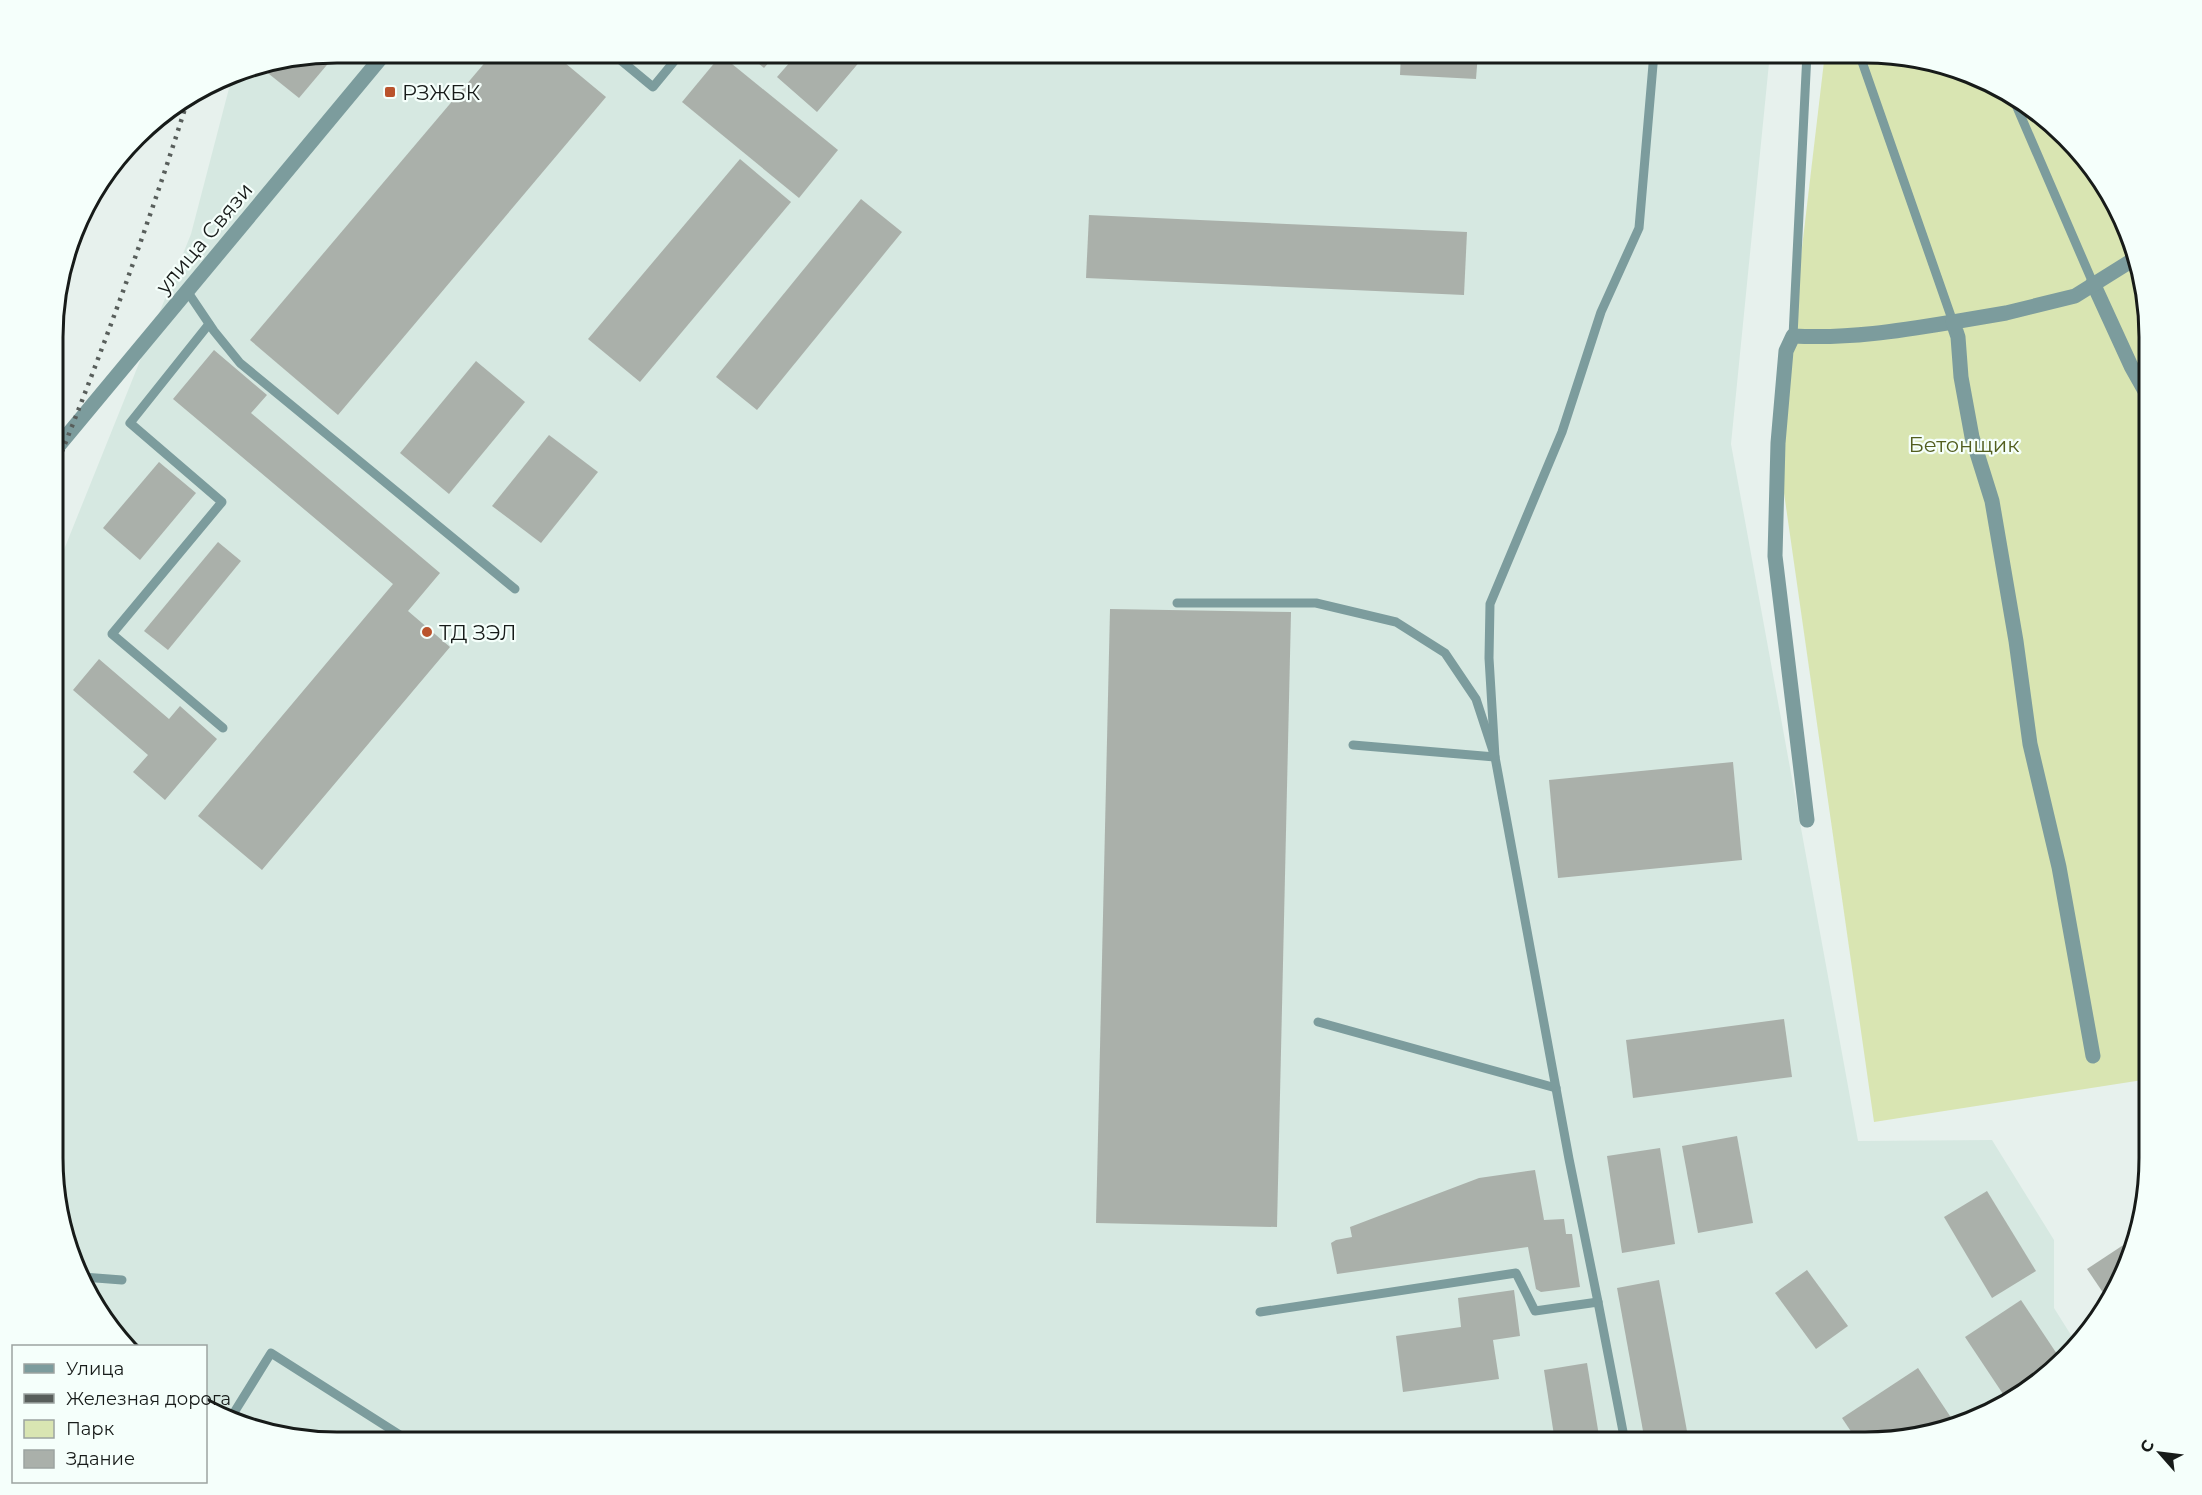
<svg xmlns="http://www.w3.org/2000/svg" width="2202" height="1495" font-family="Montserrat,sans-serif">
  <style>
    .built { fill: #d6e8e1 }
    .green { fill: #d9e5b2 }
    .building { fill: #aab0aa }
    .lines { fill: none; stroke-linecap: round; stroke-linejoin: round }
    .service { stroke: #7c9c9d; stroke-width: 9 }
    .minor { stroke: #7c9c9d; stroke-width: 15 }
    .tertiary { stroke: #7c9c9d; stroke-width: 15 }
    .rail { stroke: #585e5b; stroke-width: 4.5; stroke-dasharray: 3 6; stroke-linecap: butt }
    .poi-dot { fill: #ba532c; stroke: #f5fffb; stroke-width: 2 }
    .labels { text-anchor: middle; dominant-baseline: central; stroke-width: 4.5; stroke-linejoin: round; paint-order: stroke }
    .poi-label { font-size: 21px; fill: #171b19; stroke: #f5fffb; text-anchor: start }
    .street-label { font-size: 21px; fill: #171b19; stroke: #f5fffb }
    .park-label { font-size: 21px; fill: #525e1e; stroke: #f5fffb }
    .rim { fill: none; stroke: #171b19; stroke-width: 3 }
  </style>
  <rect width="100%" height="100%" fill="#e7f1ed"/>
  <g class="built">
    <polygon points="337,53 1770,53 1731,444 1858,1141 1992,1140 2054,1240 2054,1308 2076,1343 1991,1413 1866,1442 319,1442 245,1427 206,1406 206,1346 131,1346 91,1301 55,1195 55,572 191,234 233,73"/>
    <polygon points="106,180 56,298 82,211"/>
  </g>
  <polygon class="green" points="1825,53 1883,53 1957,68 2038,111 2112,195 2149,319 2149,1079 1874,1122 1778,451"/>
  <g class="building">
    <polygon points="337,53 299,98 264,70 267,66"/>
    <polygon points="493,53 553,53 606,97 338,415 250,340"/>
    <polygon points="746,53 777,53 764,68"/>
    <polygon points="798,53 807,53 810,55 812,53 867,53 817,112 777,77"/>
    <polygon points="1401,53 1478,53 1476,79 1400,75"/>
    <polygon points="721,55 838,150 799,198 682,102"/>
    <polygon points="740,159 791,202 640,382 588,339"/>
    <polygon points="861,199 902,232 757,410 716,377"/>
    <polygon points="1089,215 1467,232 1464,295 1086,278"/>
    <polygon points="214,350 267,395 251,413 440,573 408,611 450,647 262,870 198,816 393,584 173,399"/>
    <polygon points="476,361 525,402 449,494 400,453"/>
    <polygon points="549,435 598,472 541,543 492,506"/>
    <polygon points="159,462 196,493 140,560 103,528"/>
    <polygon points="218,542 241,561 168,650 144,631"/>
    <polygon points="1110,609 1291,612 1277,1227 1096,1223"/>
    <polygon points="99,659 169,719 180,706 217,739 165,800 133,772 148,755 73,690"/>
    <polygon points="1733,762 1742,860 1558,878 1549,780"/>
    <polygon points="1784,1019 1792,1077 1633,1098 1626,1040"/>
    <polygon points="1737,1136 1753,1223 1698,1233 1682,1146"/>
    <polygon points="1660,1148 1675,1244 1622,1253 1607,1156"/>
    <polygon points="1535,1170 1544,1220 1564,1219 1566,1234 1572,1234 1580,1287 1541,1292 1536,1289 1528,1247 1337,1274 1331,1243 1336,1240 1352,1237 1350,1227 1479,1178"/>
    <polygon points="1987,1191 2036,1271 1992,1298 1944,1217"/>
    <polygon points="2137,1236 2134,1250 2108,1300 2087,1269"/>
    <polygon points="1807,1270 1848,1326 1816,1349 1775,1293"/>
    <polygon points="1659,1280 1689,1442 1645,1442 1617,1288"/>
    <polygon points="1514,1290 1520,1336 1493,1340 1499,1379 1403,1392 1396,1336 1461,1327 1458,1298"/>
    <polygon points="2021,1300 2059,1357 2007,1400 1965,1337"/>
    <polygon points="120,1332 140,1346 131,1346"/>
    <polygon points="1587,1363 1600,1442 1555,1442 1544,1370"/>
    <polygon points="1918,1368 1954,1422 1866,1442 1858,1442 1842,1418"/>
  </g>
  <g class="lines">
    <g class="service">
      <polyline points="612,53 653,87 681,53"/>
      <polyline points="1859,53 1953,322"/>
      <polyline points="2013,98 2093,283"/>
      <polyline points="187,291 214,331 240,363 515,589"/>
      <polyline points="209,324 130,423 222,502 112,634 223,728"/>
      <polyline points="1793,336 1807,53"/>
      <polyline points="1177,603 1316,603 1396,622 1445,653 1476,699 1495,757 1353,745"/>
      <polyline points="1318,1022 1556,1088"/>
      <polyline points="83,1277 122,1280"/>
      <polyline points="1598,1302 1569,1159 1495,757 1489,658 1490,604 1562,432 1601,312 1639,228 1654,53"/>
      <polyline points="1260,1312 1516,1273 1535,1311 1598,1302 1625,1442"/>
      <polyline points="230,1419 271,1353 403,1437"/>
    </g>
    <g class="minor">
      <polyline points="2093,283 2131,366 2149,398"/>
      <path d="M1807 820 1775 556 1778 443 1786 351 1793 336C1849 339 1898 331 1953 322"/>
      <polyline points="2093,1056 2059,867 2030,744 2016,641 1992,501 1972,437 1961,377 1958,337 1953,322 2006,313 2075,296 2131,261"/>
    </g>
    <polyline class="tertiary" points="55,450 385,53"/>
    <path class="rail" d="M55 469C104 347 149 224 188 99"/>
  </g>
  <g class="poi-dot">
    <rect x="384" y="86" width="12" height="12" rx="3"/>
    <circle cx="427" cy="632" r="6"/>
  </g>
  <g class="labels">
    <g class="poi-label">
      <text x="402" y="92">РЗЖБК</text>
      <text x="439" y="632">ТД ЗЭЛ</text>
    </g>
    <g class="street-label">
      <text transform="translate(204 238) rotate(-50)">улица Связи</text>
    </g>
    <g class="park-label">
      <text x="1964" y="444">Бетонщик</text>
    </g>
  </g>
  <path d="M0 0H2202V1495H0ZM337 63H1865A274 274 0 0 1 2139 337V1158A274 274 0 0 1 1865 1432H337A274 274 0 0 1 63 1158V337A274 274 0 0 1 337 63Z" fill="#f5fffb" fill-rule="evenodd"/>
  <path class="rim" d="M337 63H1865A274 274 0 0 1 2139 337V1158A274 274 0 0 1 1865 1432H337A274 274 0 0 1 63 1158V337A274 274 0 0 1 337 63Z"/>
  <rect x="12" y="1345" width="195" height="138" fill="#f5fffb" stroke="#9ca4a1" stroke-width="1.5"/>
  <rect x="24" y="1364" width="30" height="9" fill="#7c9c9d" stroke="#9ca4a1" stroke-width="1.5"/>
  <text x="66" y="1375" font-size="18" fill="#171b19">Улица</text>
  <rect x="24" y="1394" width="30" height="9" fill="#585e5b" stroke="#9ca4a1" stroke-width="1.5"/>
  <text x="66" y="1405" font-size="18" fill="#171b19">Железная дорога</text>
  <rect x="24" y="1420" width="30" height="18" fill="#d9e5b2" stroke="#9ca4a1" stroke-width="1.5"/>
  <text x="66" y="1435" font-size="18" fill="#171b19">Парк</text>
  <rect x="24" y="1450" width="30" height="18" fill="#aab0aa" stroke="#9ca4a1" stroke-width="1.5"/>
  <text x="66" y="1465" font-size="18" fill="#171b19">Здание</text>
  <g transform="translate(2160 1453) rotate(298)" stroke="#f5fffb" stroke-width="4.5" paint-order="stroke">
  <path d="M0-4.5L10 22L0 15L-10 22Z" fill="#171b19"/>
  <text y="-9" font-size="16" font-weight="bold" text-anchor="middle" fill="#171b19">С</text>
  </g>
</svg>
